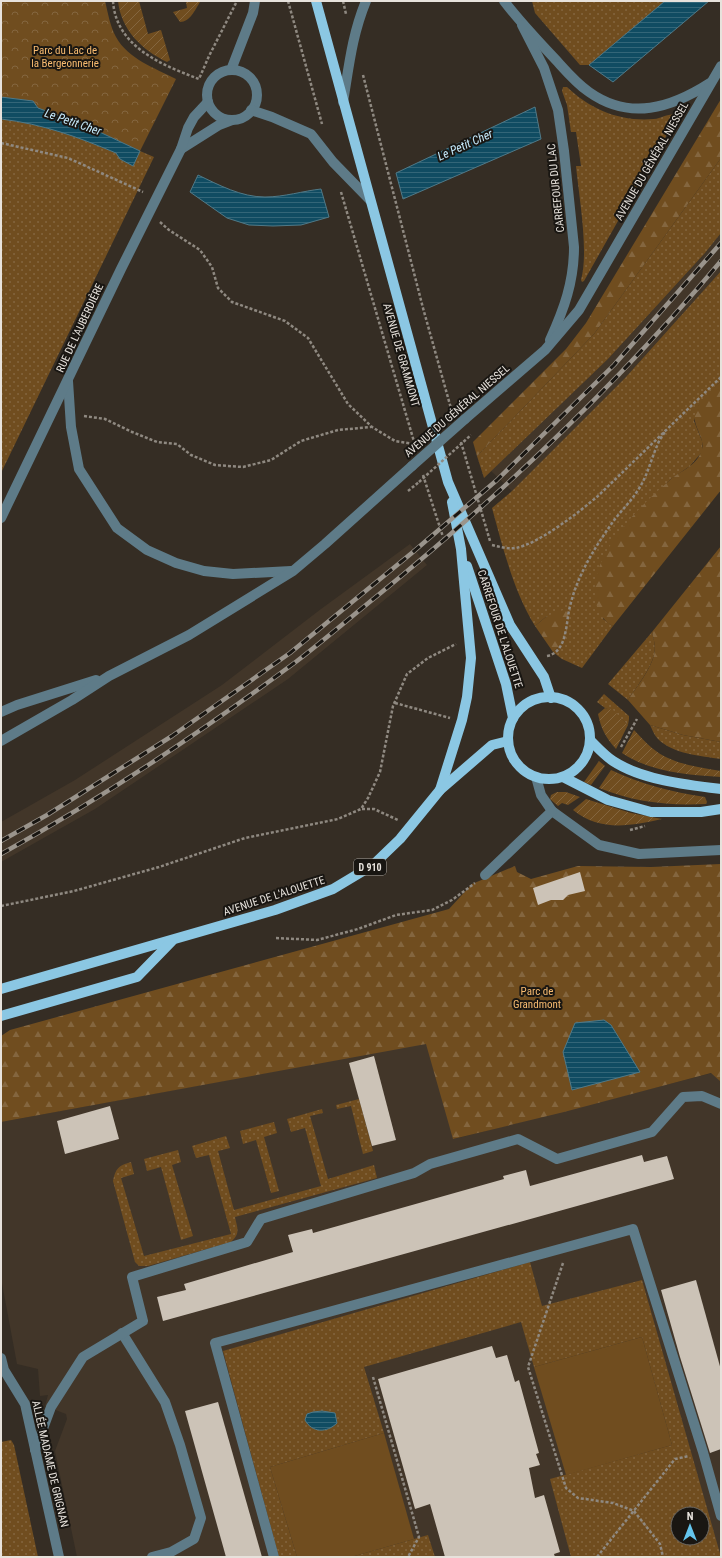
<svg xmlns="http://www.w3.org/2000/svg" width="722" height="1558" font-family="'Roboto Condensed',sans-serif">
  <style>
    .built { fill: #423629; fill-rule: evenodd }
    .grass { fill: url(#grass-dots); fill-rule: evenodd }
    .forest { fill: url(#forest-firs) }
    .park { fill: url(#park-crowns) }
    .garden { fill: url(#garden-furrows) }
    .pitch { fill: #704d1f }
    .water { fill: url(#water-rules); stroke: #507987 }
    .building { fill: #ccc3b7 }
    .lines { fill: none; stroke-linecap: round; stroke-linejoin: round }
    .path { stroke: #8f8981; stroke-width: 2.5; stroke-dasharray: 3 2; stroke-linecap: butt }
    .minor { stroke: #5e7b88; stroke-width: 10 }
    .major { stroke: #8bc7e3; stroke-width: 10 }
    .rail-casing { stroke: #9a948c; stroke-width: 4.5 }
    .rail { stroke: #191612; stroke-width: 3; stroke-dasharray: 9; stroke-linecap: butt }
    .path-bridge { stroke: #8f8981; stroke-width: 2.5; stroke-dasharray: 3 2; stroke-linecap: butt }
    .minor-bridge { stroke: #5e7b88; stroke-width: 10 }
    .labels { text-anchor: middle; dominant-baseline: central; stroke-width: 4; stroke-linejoin: round; paint-order: stroke }
    .shield { fill: #191612; stroke: #a9a59f; stroke-width: 1 }
    .shield-label { font-size: 10px; font-weight: bold; fill: #e7e2dc }
    .park-label { font-size: 11px; fill: #f8bb70; stroke: #191612 }
    .street-label { font-size: 11px; fill: #e7e2dc; stroke: #191612 }
    .water-label { font-size: 12px; font-style: italic; fill: #c5eafc; stroke: #191612 }
  </style>
  <defs>
    <pattern id="grass-dots" width="8" height="8" patternUnits="userSpaceOnUse"><rect width="8" height="8" fill="#704d1f"/><path d="M2 2h.1M6 6h.1" fill="none" stroke="#84663f" stroke-width="1.8" stroke-linecap="round"/></pattern>
    <pattern id="forest-firs" width="22" height="20" patternUnits="userSpaceOnUse"><rect width="22" height="20" fill="#704d1f"/><path d="M5 1l3.5 6h-7zM16 11l3.5 6h-7z" fill="#84663f"/></pattern>
    <pattern id="park-crowns" width="20" height="18" patternUnits="userSpaceOnUse"><rect width="20" height="18" fill="#704d1f"/><path d="M2 6a3 3 0 1 1 6 0M12 15a3 3 0 1 1 6 0" fill="none" stroke="#84663f"/></pattern>
    <pattern id="garden-furrows" width="10" height="10" patternUnits="userSpaceOnUse"><rect width="10" height="10" fill="#704d1f"/><path d="M-1 1l2-2M0 10L10 0M9 11l2-2" fill="none" stroke="#84663f"/></pattern>
    <pattern id="water-rules" width="6" height="5" patternUnits="userSpaceOnUse"><rect width="6" height="5" fill="#104c62"/><path d="M0 2.5h6" fill="none" stroke="#336678"/></pattern>
  </defs>
  <rect width="100%" height="100%" fill="#352d24"/>
  <g class="built">
    <polygon points="721,233 721,271 625,378 512,491 491,471 608,359 705,253"/>
    <polygon points="410,544 427,565 288,679 95,809 1,862 1,822 75,780 222,685 321,609"/>
    <path d="M427 1043 454 1139 712 1073 721 1082V1557H77L55 1451 67 1419 66 1414 45 1406 48 1395 40 1396 38 1369 17 1364 1 1278V1122ZM678 1514H702V1538H678Z"/>
  </g>
  <g class="grass">
    <polygon points="532,1 665,1 589,65 580,65 535,13"/>
    <path d="M563 87H567C591 110 621 122 654 119 662 118 671 112 678 115L584 281 582 282 581 280C589 251 579 197 576 166H581L576 132H571L567 105 562 91Z"/>
    <path d="M1 119C43 124 78 137 116 153L120 159 133 166 140 151 154 157 1 473Z"/>
    <polygon points="721,158 721,233 705,253 608,359 484,478 477,456 594,334"/>
    <path d="M721 271V381L699 405 694 421 702 441V452L690 466 671 479 633 516 603 619 613 626 582 668 562 659 553 652 558 648 547 616 535 626C513 590 503 548 492 508L512 491 625 378Z"/>
    <path d="M652 632C654 640 656 647 654 655 650 670 637 686 628 700L608 684Z"/>
    <polygon points="604,694 629,716 629,719 628,725 613,711 605,708 597,702"/>
    <path d="M650 725 683 735 721 742V759C701 756 673 754 658 739 654 735 652 729 650 725Z"/>
    <polygon points="359,1099 373,1151 363,1154 351,1106 337,1109 336,1105"/>
    <path d="M322 1109 323 1113 310 1116 328 1179 374 1165 377 1178 235 1217C237 1228 241 1233 231 1242L148 1266H139L135 1262 113 1181C116 1168 118 1166 131 1162L134 1174 121 1178 144 1256 231 1234 209 1155 196 1158 192 1146 226 1136 230 1148 218 1151 234 1210 321 1186 305 1128 291 1132 287 1119Z"/>
    <polygon points="274,1122 277,1133 264,1137 279,1191 271,1193 256,1140 243,1144 240,1131"/>
    <polygon points="178,1150 181,1162 172,1165 193,1236 181,1240 161,1167 147,1171 144,1159"/>
    <path d="M530 1262 542 1306 642 1280 721 1557H571L550 1479 672 1445 642 1337 534 1367 521 1322 364 1367 384 1433 270 1467 297 1557H279L223 1351ZM678 1514H702V1538H678Z"/>
    <polygon points="11,1440 14,1445 38,1557 3,1557 1,1554 1,1442"/>
    <polygon points="428,1535 435,1557 351,1557"/>
  </g>
  <g class="forest">
    <polygon points="721,99 721,158 594,334 477,456 473,442 566,349 586,323"/>
    <path d="M721 381V490L613 626C610 624 606 622 604 619 600 615 597 608 596 603 586 557 639 507 670 480 680 471 696 466 701 452 707 439 692 427 695 414 697 402 713 390 721 381Z"/>
    <path d="M721 546V742L683 735 650 725 628 700C637 686 650 671 654 655 656 647 654 640 652 632Z"/>
    <path d="M569 608C567 624 567 642 553 652L535 626 547 616Z"/>
    <polygon points="721,864 721,1082 711,1073 564,1112 453,1139 426,1044 1,1122 1,1036 10,1030 449,909 472,884 515,866 517,872 531,879 578,866 651,867"/>
  </g>
  <path class="park" d="M1 1H105C108 13 110 26 116 37 128 59 155 68 176 79L140 151 89 127 38 108 33 101 1 97Z"/>
  <g class="garden">
    <path d="M118 1H139L148 34 161 30 170 60 167 62C142 50 121 30 118 1Z"/>
    <path d="M192 1 200 2C195 10 190 22 180 22L173 12 187 8 186 2Z"/>
    <path d="M605 708 613 710 628 725 616 749C606 738 601 729 598 714Z"/>
    <path d="M634 730C640 736 646 743 652 748 671 764 697 767 721 771V777C688 775 650 772 622 753Z"/>
    <polygon points="599,761 605,766 591,785 584,782"/>
    <path d="M611 770C641 784 672 792 705 797L707 802 706 804C668 806 634 802 599 788Z"/>
    <polygon points="557,792 566,792 580,797 568,805 562,803 558,806 550,799 551,795"/>
    <path d="M586 799 631 813 662 819C630 826 600 832 573 810Z"/>
  </g>
  <g class="pitch">
    <polygon points="642,1337 672,1445 566,1475 534,1367"/>
    <polygon points="384,1433 414,1539 351,1557 297,1557 270,1467"/>
  </g>
  <g class="water">
    <polygon points="665,1 709,1 613,82 589,65"/>
    <path d="M1 97 33 101 38 108 89 127 140 151 133 166 120 159 116 153C78 137 43 124 1 119Z"/>
    <polygon points="535,107 541,139 403,199 396,173"/>
    <path d="M198 175C219 185 241 197 265 197 284 197 303 191 321 189L329 217 301 225 273 226 249 225 227 218 190 192Z"/>
    <polygon points="604,1020 611,1025 640,1072 572,1090 563,1052 575,1023"/>
    <path d="M322 1411 335 1413 337 1423C327 1433 312 1433 305 1420L307 1414 313 1412Z"/>
  </g>
  <g class="building">
    <polygon points="580,872 585,891 568,895 563,900 551,900 538,905 533,888"/>
    <polygon points="374,1056 396,1140 372,1146 349,1063"/>
    <polygon points="110,1106 119,1139 65,1154 57,1121"/>
    <polygon points="642,1155 644,1162 667,1156 674,1179 163,1321 157,1297 186,1290 184,1284 293,1252 288,1235 312,1229 313,1233 504,1179 503,1176 526,1170 530,1186"/>
    <polygon points="696,1280 721,1370 721,1449 710,1453 680,1357 661,1290"/>
    <polygon points="492,1346 496,1358 507,1355 515,1382 519,1380 539,1453 536,1454 540,1465 529,1468 535,1498 544,1495 560,1552 554,1554 555,1557 445,1557 430,1504 415,1509 378,1379"/>
    <polygon points="218,1402 262,1557 226,1557 185,1411"/>
  </g>
  <g class="lines">
    <g class="path">
      <path d="M113 1C116 47 162 65 199 79L209 56 237 1"/>
      <polyline points="288,1 322,124"/>
      <polyline points="343,1 346,14"/>
      <polyline points="363,75 423,308 452,412"/>
      <polyline points="1,143 68,158 143,192"/>
      <polyline points="341,192 415,445"/>
      <polyline points="160,222 169,230 200,250 212,267 218,288 232,302 285,321 308,338 348,404 372,427 395,441 414,444"/>
      <polyline points="84,416 105,419 132,432 157,442 177,444 191,455 215,465 243,467 271,460 301,441 338,430 371,427"/>
      <polyline points="461,442 490,541"/>
      <polyline points="423,475 443,537"/>
      <polyline points="408,491 419,482"/>
      <path d="M492 545C500 547 508 549 516 548 540 543 579 512 598 496L721 377"/>
      <path d="M547 656C564 653 566 631 568 616 574 580 594 548 615 519 622 510 630 502 636 493 647 478 650 462 657 446 659 440 663 435 666 430"/>
      <polyline points="395,703 450,718"/>
      <polyline points="621,747 637,719"/>
      <polyline points="362,809 374,809 398,820"/>
      <polyline points="630,830 645,826"/>
      <polyline points="1,906 74,891 159,867 245,838 338,819 361,809 368,798 380,772 393,706 407,674 428,658 456,644"/>
      <polyline points="276,938 317,940 358,929 396,915 432,910 452,900 475,883"/>
      <polyline points="563,1263 528,1367 566,1488 578,1498 613,1503 634,1511 660,1544 663,1557"/>
      <polyline points="373,1377 419,1537 408,1557"/>
      <polyline points="597,1557 675,1459 689,1456"/>
    </g>
    <g class="minor">
      <path d="M504 1C520 22 538 41 556 60 566 71 576 83 589 92 630 121 671 108 710 83"/>
      <path d="M522 25 544 68 558 110 564 151 574 247C574 282 564 309 550 340"/>
      <polyline points="231,70 253,13 255,1"/>
      <circle cx="232" cy="95" r="25"/>
      <path d="M343 102C349 66 352 35 366 1"/>
      <polyline points="251,110 272,117 311,134 333,162 370,200"/>
      <polyline points="181,149 219,125 232,120"/>
      <polyline points="68,381 71,427 79,469 117,528 147,550 176,563 204,571 233,574 291,571"/>
      <polyline points="465,419 545,350 579,310 721,66"/>
      <polyline points="1,518 121,269 181,149 188,128 194,117 208,102"/>
      <polyline points="1,712 17,705 96,680"/>
      <polyline points="1,741 72,700 109,676 189,635 293,571 325,544 412,466"/>
      <polyline points="536,777 541,795 552,811 599,845 639,854 721,850"/>
      <polyline points="485,875 552,811"/>
      <polyline points="122,1333 165,1402 180,1445 201,1518 194,1539 171,1552 152,1557"/>
      <polyline points="1,1358 4,1370 25,1404 59,1557"/>
      <polyline points="35,1450 51,1407 83,1357 143,1321 132,1277 247,1242 261,1219 414,1173 430,1164 518,1139 557,1159 652,1132 683,1097 702,1096 721,1104"/>
      <polyline points="274,1557 215,1343 633,1229 703,1452 721,1516"/>
    </g>
    <g class="major">
      <polyline points="316,1 448,482 510,625 544,677 551,698"/>
      <polyline points="467,566 506,684 513,718"/>
      <circle cx="549" cy="738" r="41"/>
      <path d="M590 740C597 747 604 755 613 761 642 780 687 785 721 789"/>
      <polyline points="563,777 608,800 651,812 701,812 721,809"/>
      <polyline points="440,790 462,720 467,697 471,658 461,549 452,502"/>
      <polyline points="1,989 275,910 333,889 373,865 400,839 440,790 492,745 508,741"/>
      <polyline points="1,1016 137,977 172,941"/>
    </g>
    <defs>
      <g id="rail">
        <polyline points="1,841 47,815 172,736 290,653 413,552 497,480 614,365 721,243"/>
        <path d="M1 854C104 797 203 731 297 661 324 640 351 617 377 596 501 495 618 384 721 261"/>
      </g>
    </defs>
    <use href="#rail" class="rail-casing"/>
    <use href="#rail" class="rail"/>
    <polyline class="path-bridge" points="419,482 471,435"/>
    <polyline class="minor-bridge" points="412,466 465,419"/>
  </g>
  <g class="labels">
    <rect class="shield" x="354" y="859" width="32" height="16" rx="3"/>
    <g class="shield-label">
      <text x="370" y="867">D 910</text>
    </g>
    <g class="park-label">
      <text x="65" y="50">Parc du Lac de<tspan x="65" dy="13">la Bergeonnerie</tspan></text>
      <text x="537" y="991">Parc de<tspan x="537" dy="13">Grandmont</tspan></text>
    </g>
    <g class="street-label">
      <text transform="translate(652 161) rotate(-60)">AVENUE DU GÉNÉRAL NIESSEL</text>
      <text transform="translate(556 188) rotate(-96)">CARREFOUR DU LAC</text>
      <text transform="translate(80 328) rotate(-65)">RUE DE L'AUBERDIÈRE</text>
      <text transform="translate(401 355) rotate(74)">AVENUE DE GRAMMONT</text>
      <text transform="translate(457 411) rotate(-41)">AVENUE DU GÉNÉRAL NIESSEL</text>
      <text transform="translate(500 629) rotate(72)">CARREFOUR DE L'ALOUETTE</text>
      <text transform="translate(274 896) rotate(-18)">AVENUE DE L'ALOUETTE</text>
      <text transform="translate(50 1464) rotate(77)">ALLÉE MADAME DE GRIGNAN</text>
    </g>
    <g class="water-label">
      <text transform="translate(73 122) rotate(19)">Le Petit Cher</text>
      <text transform="translate(465 145) rotate(-24)">Le Petit Cher</text>
    </g>
  </g>
  <rect width="722" height="1558" fill="none" stroke="#e7e2dc" stroke-width="4"/>
  <g transform="translate(690 1526)"><circle r="19" fill="#191612" stroke="#6b6863"/>
  <path d="M0-3L7 15L0 10L-7 15Z" fill="#64c5ee"/>
  <text y="-6" font-size="11" font-weight="bold" text-anchor="middle" fill="#e7e2dc">N</text>
  </g>
</svg>
